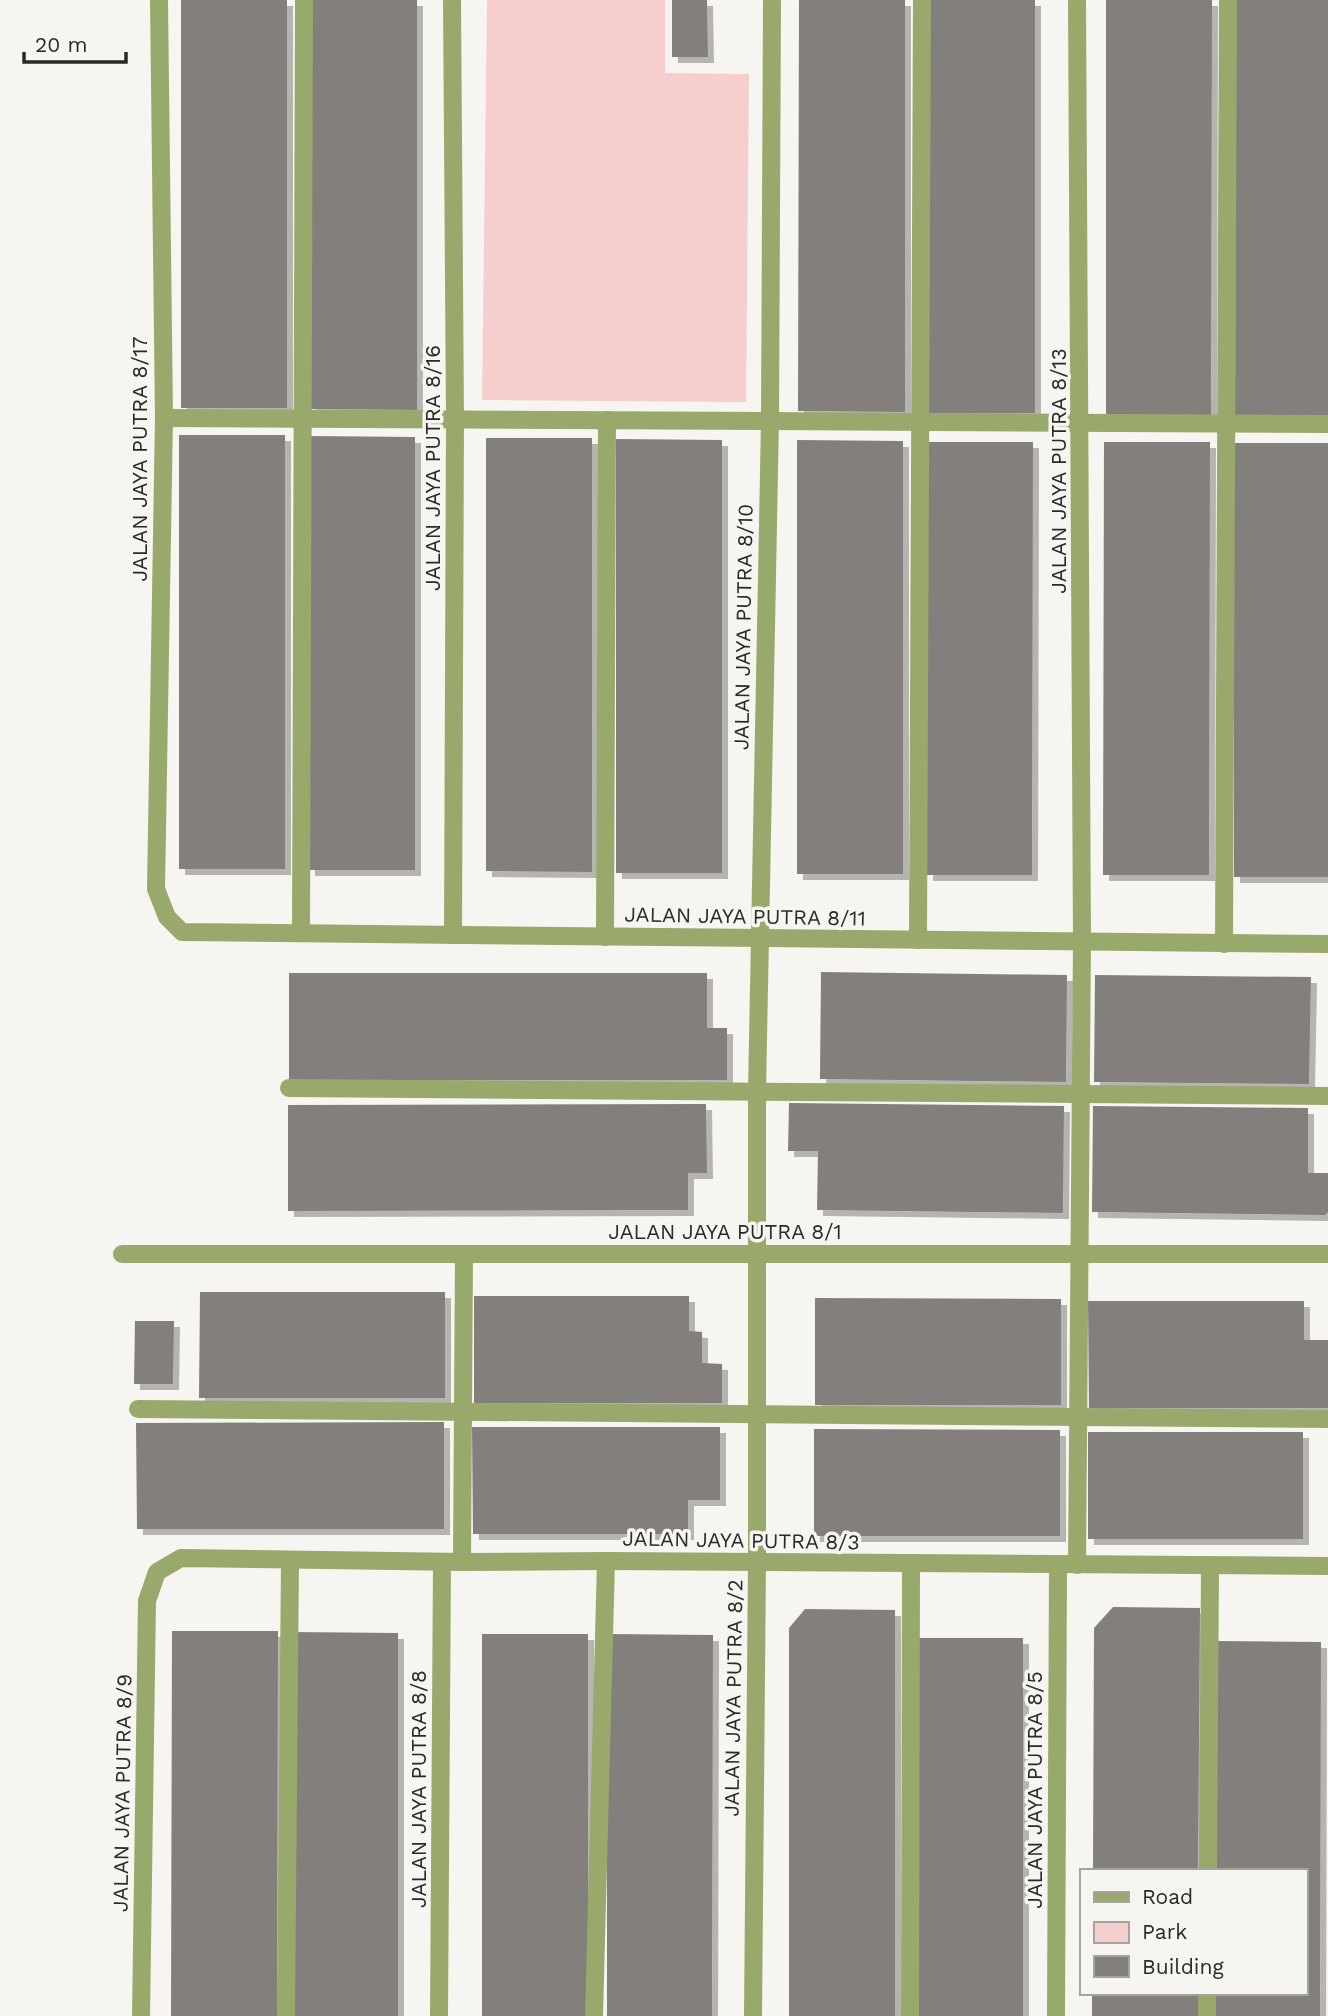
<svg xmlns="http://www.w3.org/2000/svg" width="1328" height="2016" font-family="'Work Sans',sans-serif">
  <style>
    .green { fill: #f6cecd }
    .building { fill: #837f7d; filter: url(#shadow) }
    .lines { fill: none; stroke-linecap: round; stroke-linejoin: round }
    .minor { stroke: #99a86b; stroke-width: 18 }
    .labels { text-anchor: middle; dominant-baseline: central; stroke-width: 7; stroke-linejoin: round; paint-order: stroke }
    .street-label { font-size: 21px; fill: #292927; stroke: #f7f5f1 }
  </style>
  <defs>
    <filter id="shadow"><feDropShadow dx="6" dy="6" stdDeviation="0" flood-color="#0004"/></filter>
  </defs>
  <rect width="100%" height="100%" fill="#f7f5f1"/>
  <polygon class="green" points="487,0 665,0 665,73 749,74 746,402 482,400"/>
  <g class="building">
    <rect x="181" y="0" width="106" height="408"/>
    <polygon points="311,0 417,0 417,410 310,409"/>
    <polygon points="672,0 707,0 708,57 672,57"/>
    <polygon points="799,0 905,0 905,412 798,411"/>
    <polygon points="929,0 1035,0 1035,413 928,413"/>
    <polygon points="1106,0 1212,0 1211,415 1106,415"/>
    <polygon points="1236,0 1328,0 1328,417 1235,416"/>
    <rect x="179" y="435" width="106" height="434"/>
    <polygon points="310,436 415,437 415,870 309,870"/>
    <polygon points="486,438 592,438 592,872 486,871"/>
    <polygon points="616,439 722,440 722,873 616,873"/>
    <polygon points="797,440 903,441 903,874 797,874"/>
    <polygon points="927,442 1033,442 1032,875 927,875"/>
    <polygon points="1104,442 1210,442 1209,875 1103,875"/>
    <rect x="1234" y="443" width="94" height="434"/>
    <polygon points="821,972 1067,975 1066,1082 820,1079"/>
    <polygon points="289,973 707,973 707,1028 727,1028 727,1080 289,1080"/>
    <polygon points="1095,975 1311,977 1309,1084 1094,1082"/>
    <polygon points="789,1103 1064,1106 1063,1213 817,1210 818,1151 788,1151"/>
    <polygon points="706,1104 707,1173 688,1173 688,1210 288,1211 288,1105"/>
    <polygon points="1093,1106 1308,1108 1308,1173 1328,1173 1328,1212 1325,1215 1092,1212"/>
    <polygon points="200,1292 445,1292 445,1398 199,1398"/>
    <polygon points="474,1296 689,1296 689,1331 702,1332 702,1363 722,1364 722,1403 474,1403"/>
    <polygon points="815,1298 1061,1299 1061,1405 815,1405"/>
    <polygon points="1088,1301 1304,1301 1304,1340 1328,1340 1328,1408 1089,1408"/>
    <polygon points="135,1321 174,1321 173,1384 134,1384"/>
    <polygon points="444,1422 444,1529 137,1529 136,1423"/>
    <polygon points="472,1427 720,1427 720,1500 688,1500 688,1534 473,1534"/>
    <polygon points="814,1429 1060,1430 1060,1536 814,1536"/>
    <rect x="1088" y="1432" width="215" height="107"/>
    <polygon points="1113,1607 1200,1608 1198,1871 1093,1871 1094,1628"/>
    <polygon points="805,1609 895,1610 895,2016 789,2016 789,1628"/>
    <polygon points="172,1631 278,1631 277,2016 171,2016"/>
    <polygon points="292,1632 398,1633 398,2016 292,2016"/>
    <rect x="482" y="1634" width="106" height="382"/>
    <polygon points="607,1634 713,1635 712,2016 607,2016"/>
    <polygon points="918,1638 1023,1638 1023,2016 917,2016"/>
    <polygon points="1215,1641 1321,1642 1320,2016 1214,2016 1214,1993 1305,1993 1305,1871 1214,1871"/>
    <rect x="1092" y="1993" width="106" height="23"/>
  </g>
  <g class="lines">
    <g class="minor">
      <polyline points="159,0 164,418 156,889 167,917 182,932 1328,944"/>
      <polyline points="452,0 455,420 453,935"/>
      <polyline points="164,418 1328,424"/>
      <polyline points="301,933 304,0"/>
      <polyline points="605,937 607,420"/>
      <polyline points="918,940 922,0"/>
      <polyline points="1224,944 1228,0"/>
      <polyline points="289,1088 1328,1096"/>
      <polyline points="122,1254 1328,1254"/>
      <polyline points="138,1409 1328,1419"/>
      <polyline points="462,1562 464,1254"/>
      <polyline points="1077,1565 1082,941 1077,0"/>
      <polyline points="1208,1871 1210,1566"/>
      <polyline points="141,2016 147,1601 157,1572 181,1558 462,1562 606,1561 1328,1566"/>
      <polyline points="286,2016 290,1560"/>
      <polyline points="439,2016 442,1562"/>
      <polyline points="594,2016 606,1561"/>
      <polyline points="753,2016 757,1563 757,1091 770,421 772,0"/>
      <polyline points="910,2016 911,1564"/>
      <polyline points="1056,2016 1058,1565"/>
      <polyline points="1207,2016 1207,1993"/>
    </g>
  </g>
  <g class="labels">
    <g class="street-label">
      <text transform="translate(139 459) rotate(-90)">JALAN JAYA PUTRA 8/17</text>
      <text transform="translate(432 468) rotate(-90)">JALAN JAYA PUTRA 8/16</text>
      <text transform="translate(1058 471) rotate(-90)">JALAN JAYA PUTRA 8/13</text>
      <text transform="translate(743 627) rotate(-89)">JALAN JAYA PUTRA 8/10</text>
      <text transform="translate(745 916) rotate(1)">JALAN JAYA PUTRA 8/11</text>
      <text x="725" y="1231">JALAN JAYA PUTRA 8/1</text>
      <text transform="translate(741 1540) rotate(1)">JALAN JAYA PUTRA 8/3</text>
      <text transform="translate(733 1698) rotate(-89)">JALAN JAYA PUTRA 8/2</text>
      <text transform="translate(418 1789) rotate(-90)">JALAN JAYA PUTRA 8/8</text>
      <text transform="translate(1034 1790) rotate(-90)">JALAN JAYA PUTRA 8/5</text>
      <text transform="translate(122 1793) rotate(-89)">JALAN JAYA PUTRA 8/9</text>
    </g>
  </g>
  <rect x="1080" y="1869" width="228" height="126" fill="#f7f5f1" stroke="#a5a3a0" stroke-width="2"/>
  <rect x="1094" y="1892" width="35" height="10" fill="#99a86b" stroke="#a5a3a0" stroke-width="2"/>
  <text x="1142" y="1904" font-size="21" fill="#292927">Road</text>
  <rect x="1094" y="1922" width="35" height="21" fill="#f6cecd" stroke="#a5a3a0" stroke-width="2"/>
  <text x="1142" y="1939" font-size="21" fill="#292927">Park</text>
  <rect x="1094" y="1956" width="35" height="21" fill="#837f7d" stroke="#a5a3a0" stroke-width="2"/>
  <text x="1142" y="1974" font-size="21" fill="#292927">Building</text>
  <path d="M24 52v10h102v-10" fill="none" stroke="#292927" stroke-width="3.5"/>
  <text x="35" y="52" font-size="21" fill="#292927" stroke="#f7f5f1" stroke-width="5" paint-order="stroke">20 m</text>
</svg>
